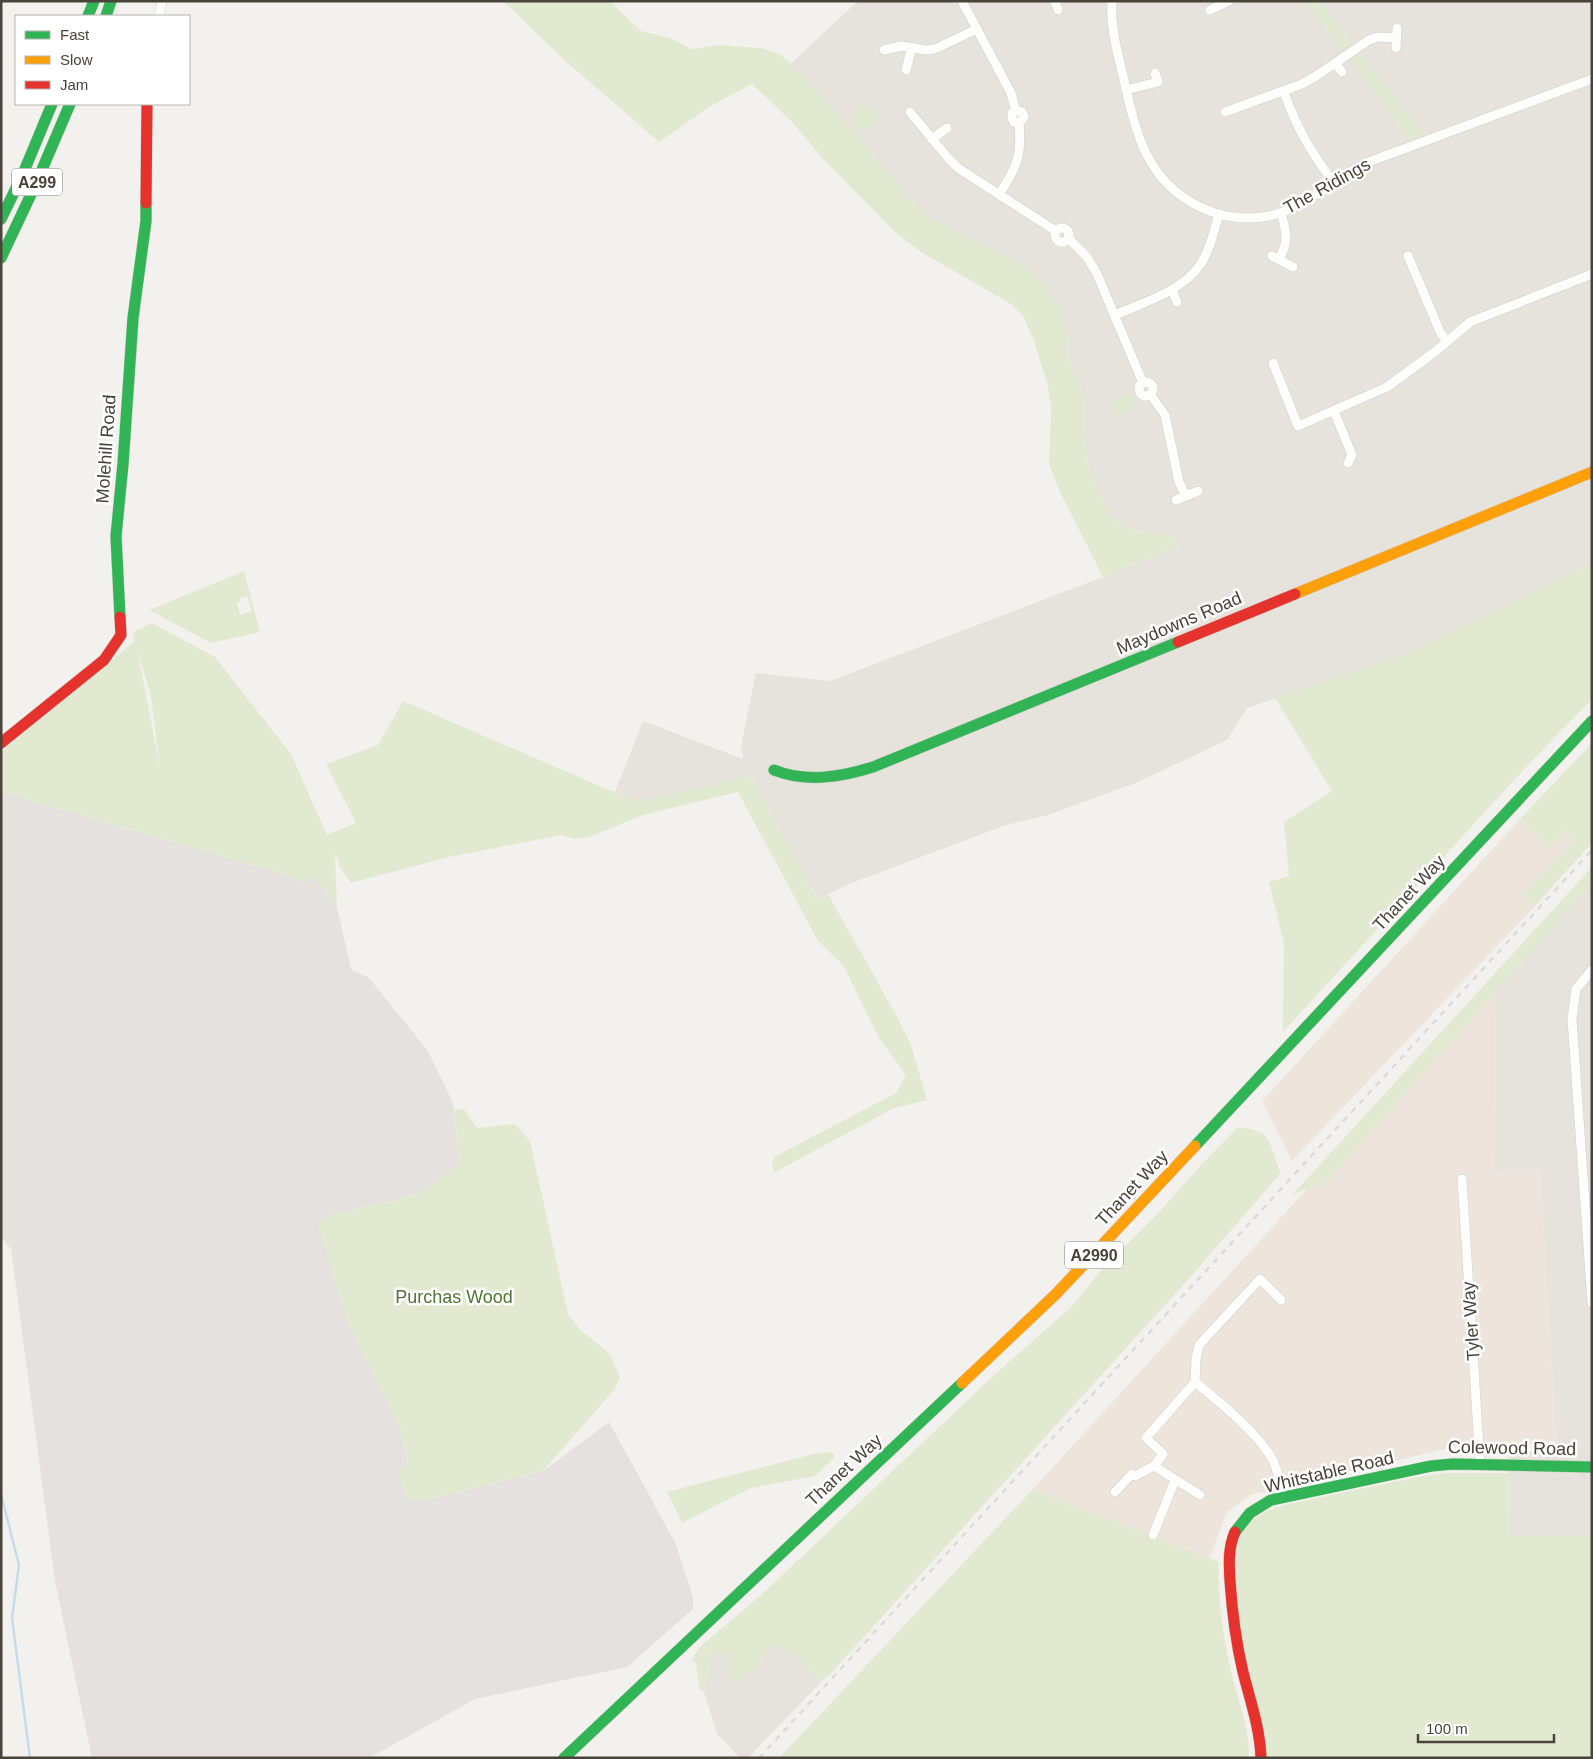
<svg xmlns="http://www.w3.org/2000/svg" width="1593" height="1759" font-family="Arial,sans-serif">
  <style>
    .residential { fill: #e6e3dd }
    .commercial { fill: #ede5dc }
    .industrial { fill: #e5e1de }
    .green { fill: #e1ead1; fill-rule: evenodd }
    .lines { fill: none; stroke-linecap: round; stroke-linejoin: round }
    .stream { stroke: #c3ddec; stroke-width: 2.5 }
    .street-casing { stroke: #d1cfcc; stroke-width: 10 }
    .fast-casing { stroke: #d1cdc6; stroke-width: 12 }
    .slow-casing { stroke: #d1cdc6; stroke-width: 12 }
    .jam-casing { stroke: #d1cdc6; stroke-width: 12 }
    .street { stroke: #fdfdfc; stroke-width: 9 }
    .fast { stroke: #30b455; stroke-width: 11 }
    .slow { stroke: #ff9f0a; stroke-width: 11 }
    .jam { stroke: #e5322d; stroke-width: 11 }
    .rail { stroke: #dbdbda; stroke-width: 2.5; stroke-dasharray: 6 6; stroke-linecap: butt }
    .labels { text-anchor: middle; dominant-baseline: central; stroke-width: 5; stroke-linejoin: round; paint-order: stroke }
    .shield { fill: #fff; stroke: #807b75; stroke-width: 1 }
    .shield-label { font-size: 16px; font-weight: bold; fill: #49433a }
    .street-label { font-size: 18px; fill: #49433a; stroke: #fff }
    .park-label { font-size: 18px; fill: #4d7632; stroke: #fff }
  </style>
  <rect width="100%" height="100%" fill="#f3f1ee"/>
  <g class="residential">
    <polygon points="858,1 1592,1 1592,564 1404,656 1247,708 1227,740 1138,782 1048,815 1006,825 849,884 818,899 783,840 750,776 639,803 615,792 643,721 743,759 741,746 756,673 830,681 1103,577 1178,546 1172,535 1155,535 1125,527 1110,517 1090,473 1084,439 1083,391 1067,358 1069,339 926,220 786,68"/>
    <polygon points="1592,883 1592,1536 1509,1536 1508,1451 1557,1454 1540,1169 1495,1171 1496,991"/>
    <polygon points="789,1634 804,1666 820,1683 748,1758 740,1758 717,1734 704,1692 711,1652"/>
  </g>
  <g class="commercial">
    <polygon points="1520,819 1549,848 1565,831 1574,842 1523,895 1535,906 1292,1161 1262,1101"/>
    <polygon points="1496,991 1495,1171 1540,1169 1556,1441 1458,1446 1250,1495 1227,1512 1209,1559 1032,1490 1308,1188 1329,1179"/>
  </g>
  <polygon class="industrial" points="1,792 286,875 303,883 313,876 337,907 351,969 369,978 428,1051 453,1103 460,1164 417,1195 330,1215 349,1326 400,1427 408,1464 406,1499 427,1500 543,1471 609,1422 675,1542 693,1597 693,1609 627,1667 475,1699 369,1758 92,1758 55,1581 11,1249 1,1237"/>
  <g class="green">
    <polygon points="503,1 610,1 641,31 670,38 692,49 717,45 761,48 782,55 833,108 913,203 929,217 962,235 1005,256 1036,275 1059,305 1069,339 1067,358 1083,391 1084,439 1090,473 1110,517 1125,527 1155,535 1172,535 1178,546 1103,577 1060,492 1049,464 1051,407 1047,383 1033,338 1023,316 1011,304 921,252 897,234 823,159 793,123 752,84 714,104 659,142 562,58"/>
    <polygon points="1306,1 1319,1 1351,43 1342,50"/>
    <polygon points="1359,53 1424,134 1412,142 1350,60"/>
    <polygon points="872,105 878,119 876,124 858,131 852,113"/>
    <polygon points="1129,393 1134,401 1131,409 1123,415 1118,414 1111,402"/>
    <polygon points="1592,564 1592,699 1530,763 1283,1032 1284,944 1269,882 1289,876 1284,822 1332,791 1275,698 1407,654"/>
    <path d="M244 571 260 632 211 643 149 610ZM247 596 252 611 240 615 237 603 240 602V598Z"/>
    <path d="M152 623 215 657 291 754 327 835 356 823 326 764 378 745 403 701 637 802 750 776 817 899 828 894 895 1013 911 1045 927 1100 894 1108 775 1172 772 1167 774 1157 896 1093 906 1075 879 1038 843 965 818 941 738 792 643 815 589 837 575 839 562 835 449 857 351 883 338 864H340L335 854 337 907 313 876 303 883 286 875 1 792V752L135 641 133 632ZM137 649 151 696 160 769V768Z"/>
    <polygon points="1592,743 1592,843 1535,906 1522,895 1574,842 1565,831 1549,848 1520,819"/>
    <polygon points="1592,867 1592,883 1329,1179 1292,1195"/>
    <polygon points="464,1109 477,1128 515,1124 530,1141 568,1314 581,1331 597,1343 610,1355 620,1377 614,1390 543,1471 427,1500 406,1499 399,1471 408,1464 400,1427 349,1326 317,1223 330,1215 417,1195 460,1164 454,1110"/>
    <path d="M1238 1127C1276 1131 1268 1145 1281 1173L1185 1283 832 1672 820 1683 804 1666 798 1655 776 1646 765 1653 762 1661 740 1682 733 1683 731 1653 711 1652 704 1692 700 1690 696 1663 692 1661 696 1652 703 1644 760 1596 991 1378 1070 1308 1105 1266 1162 1209 1200 1166Z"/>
    <polygon points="828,1452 834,1454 835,1457 815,1476 751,1488 682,1523 667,1492 813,1454"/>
    <polygon points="1446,1473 1508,1473 1509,1536 1592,1536 1592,1758 1266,1758 1237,1618 1233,1558 1237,1539 1249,1523 1266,1511 1288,1504 1417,1477"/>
    <path d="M1032 1490 1219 1562C1217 1600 1224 1639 1232 1676 1237 1695 1253 1741 1248 1758H779Z"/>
  </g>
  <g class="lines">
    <polyline class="stream" points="1,1494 19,1565 12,1618 30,1758"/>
    <defs>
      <g id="street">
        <polyline points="962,1 1011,93 1016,111"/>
        <polyline points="1055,1 1058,10"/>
        <path d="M1112 1C1110 28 1118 54 1124 80 1136 133 1146 181 1200 207 1219 216 1242 220 1263 217 1302 212 1331 180 1366 163L1592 79"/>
        <polyline points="1210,10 1229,1"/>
        <polyline points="159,16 162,1"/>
        <polyline points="1396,48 1397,28"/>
        <polyline points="884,50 901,46 926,50 935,49 977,29"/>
        <polyline points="1335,63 1342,72"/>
        <polyline points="906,70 912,47"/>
        <polyline points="1126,90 1158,82 1155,73"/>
        <path d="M1284 92C1297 129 1310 150 1333 182"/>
        <polyline points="910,112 948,158 958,168 1056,231"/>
        <polyline points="1225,112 1302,84 1316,76 1369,40 1378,37 1397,38"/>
        <polyline points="932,139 947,128"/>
        <path d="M999 194C1017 168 1022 155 1019 123L1024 117 1022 112 1016 111 1012 113V118L1014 122 1019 123"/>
        <circle cx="1062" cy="235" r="7"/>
        <polyline points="1068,238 1087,257 1097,274 1143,383"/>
        <polyline points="1272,256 1293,267"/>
        <polyline points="1408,256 1441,334 1447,341"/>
        <path d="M1279 260C1289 239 1287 235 1281 213"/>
        <polyline points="1172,290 1177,302"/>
        <path d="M1115 315C1144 302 1181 292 1200 265 1210 250 1214 231 1219 214"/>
        <polyline points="1273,363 1298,426 1387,387 1436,351 1470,322 1592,274"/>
        <circle cx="1146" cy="389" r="7"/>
        <polyline points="1150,394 1165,415 1179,482 1186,496"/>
        <polyline points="1334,411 1352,455 1348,463"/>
        <polyline points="1176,500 1198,491"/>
        <polyline points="1592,970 1576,989 1572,1019 1592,1303"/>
        <polyline points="1462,1179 1480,1464"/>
        <path d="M1195 1382C1220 1403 1254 1429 1271 1457 1278 1468 1280 1485 1283 1498"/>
        <polyline points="1115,1492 1132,1474 1135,1476 1154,1466"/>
        <polyline points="1200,1495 1154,1466 1163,1454 1146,1438 1195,1382 1196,1359 1199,1345 1260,1279 1281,1300"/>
        <polyline points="1153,1535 1175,1480"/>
      </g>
      <g id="fast">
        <polyline points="88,16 94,1"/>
        <polyline points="106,16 111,1"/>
        <polyline points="1,219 22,176 52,104"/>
        <polyline points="1,258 35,186 70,104"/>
        <polyline points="120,617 116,536 123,464 133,318 146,221 146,203"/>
        <path d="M774 770C806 783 841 777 873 767L1178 642"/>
        <polyline points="1195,1146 1592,721"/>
        <polyline points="1235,1532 1250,1513 1271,1500 1431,1466 1453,1464 1592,1467"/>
        <polyline points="564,1758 962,1383"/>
      </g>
      <g id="slow">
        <polyline points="1295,594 1592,472"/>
        <polyline points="962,1383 1056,1294 1195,1146"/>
      </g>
      <g id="jam">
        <polyline points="146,203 147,104"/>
        <polyline points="1178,642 1295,594"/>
        <polyline points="1,743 104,660 121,635 120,617"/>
        <path d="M1235 1532C1228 1548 1229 1564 1230 1581 1232 1611 1236 1642 1243 1672 1250 1700 1260 1728 1261 1758"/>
      </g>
    </defs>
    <use href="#street" class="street-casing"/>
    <use href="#fast" class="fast-casing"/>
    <use href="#slow" class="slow-casing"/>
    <use href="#jam" class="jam-casing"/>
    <use href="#street" class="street"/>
    <use href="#fast" class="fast"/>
    <use href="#slow" class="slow"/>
    <use href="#jam" class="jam"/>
    <polyline class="rail" points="759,1758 1592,850"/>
  </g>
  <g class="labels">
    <g class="shield">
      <rect x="12" y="168.5" width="50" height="27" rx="4"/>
      <rect x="1065" y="1241.5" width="58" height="27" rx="4"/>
    </g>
    <g class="shield-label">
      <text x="37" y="182">A299</text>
      <text x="1094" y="1255">A2990</text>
    </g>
    <g class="street-label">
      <text transform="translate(1327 186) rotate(-29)">The Ridings</text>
      <text transform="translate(106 449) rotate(-86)">Molehill Road</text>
      <text transform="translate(1179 623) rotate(-23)">Maydowns Road</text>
      <text transform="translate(1409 893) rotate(-47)">Thanet Way</text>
      <text transform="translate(1132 1188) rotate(-47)">Thanet Way</text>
      <text transform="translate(1471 1321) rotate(-94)">Tyler Way</text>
      <text transform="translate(1512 1448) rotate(1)">Colewood Road</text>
      <text transform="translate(844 1470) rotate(-43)">Thanet Way</text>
      <text transform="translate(1329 1472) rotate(-13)">Whitstable Road</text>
    </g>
    <g class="park-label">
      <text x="454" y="1297">Purchas Wood</text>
    </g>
  </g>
  <rect width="1593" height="1759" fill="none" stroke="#49433a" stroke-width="5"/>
  <rect x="15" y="15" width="175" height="90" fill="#ffffff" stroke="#b6b4b0"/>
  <rect x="25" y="31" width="25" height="8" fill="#30b455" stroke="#b6b4b0"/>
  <text x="60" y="40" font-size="15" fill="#49433a">Fast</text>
  <rect x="25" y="56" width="25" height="8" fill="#ff9f0a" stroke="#b6b4b0"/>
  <text x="60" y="65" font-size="15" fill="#49433a">Slow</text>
  <rect x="25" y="81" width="25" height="8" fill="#e5322d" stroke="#b6b4b0"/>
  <text x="60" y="90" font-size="15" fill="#49433a">Jam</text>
  <path d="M1418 1734v8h136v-8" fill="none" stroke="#49433a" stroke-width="2.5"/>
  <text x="1426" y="1734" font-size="15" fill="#49433a" stroke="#ffffff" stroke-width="4" paint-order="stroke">100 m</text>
</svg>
